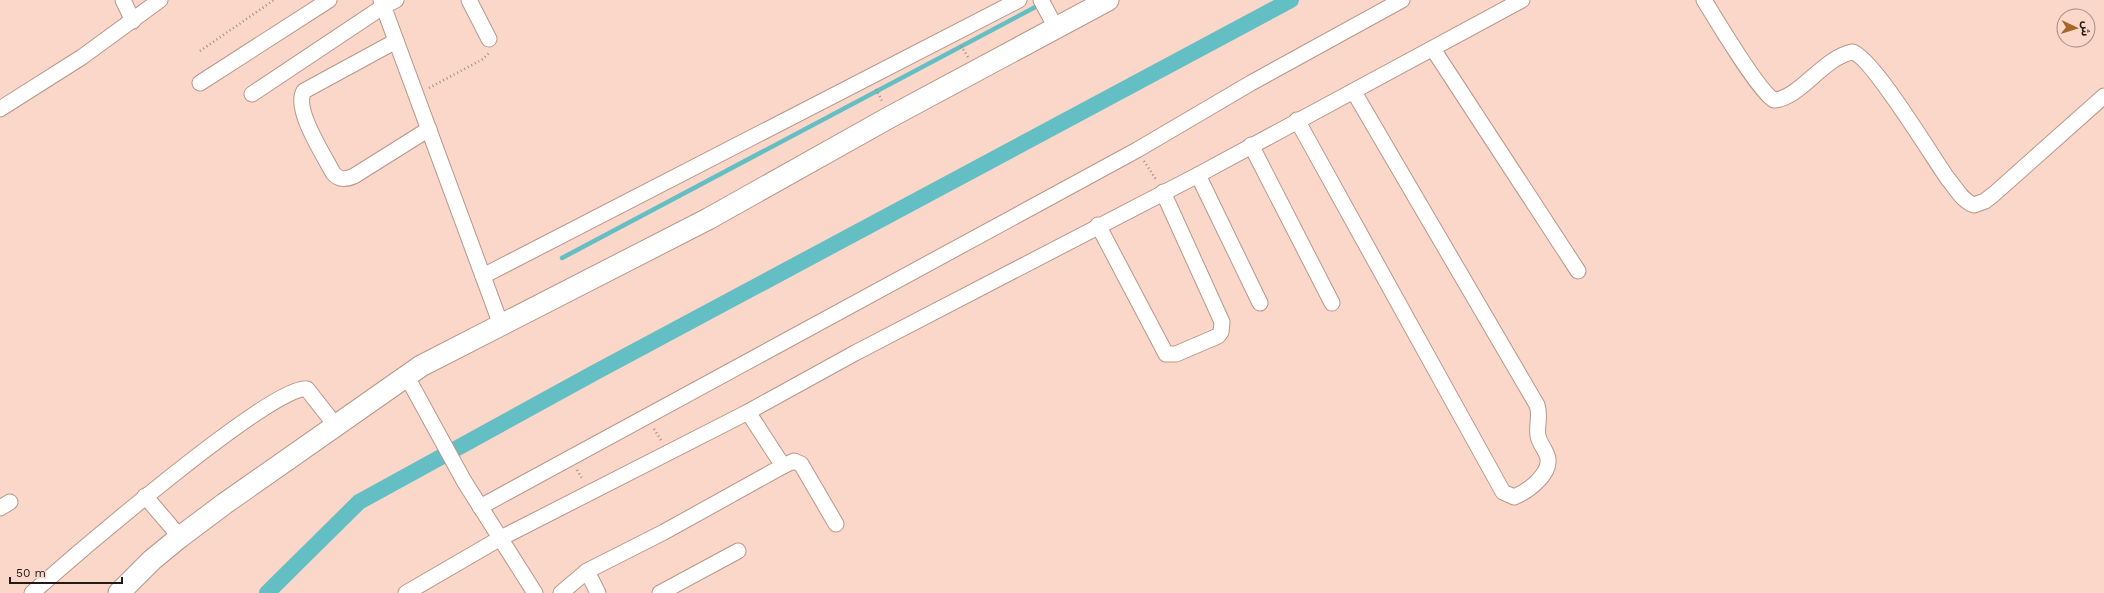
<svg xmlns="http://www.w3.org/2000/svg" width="2104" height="593" font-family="'Work Sans','Noto Sans Arabic',sans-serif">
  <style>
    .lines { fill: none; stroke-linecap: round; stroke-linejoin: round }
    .stream { stroke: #64bfc5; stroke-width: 4.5 }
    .canal { stroke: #64bfc5; stroke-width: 16 }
    .street-casing { stroke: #b8978a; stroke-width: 17 }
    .secondary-casing { stroke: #b8978a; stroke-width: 23 }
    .path { stroke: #a68c82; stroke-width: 2.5; stroke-dasharray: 1 3; stroke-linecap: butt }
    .street { stroke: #fff; stroke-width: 15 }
    .secondary { stroke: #fff; stroke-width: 21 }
  </style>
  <rect width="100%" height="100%" fill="#fad7c9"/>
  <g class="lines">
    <polyline class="stream" points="562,258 1041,4"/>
    <polyline class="canal" points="267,593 359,502 594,373 1291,0"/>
    <defs>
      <g id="street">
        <polyline points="123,0 133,21"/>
        <polyline points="381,0 501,325"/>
        <polyline points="469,0 489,39"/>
        <polyline points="1041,0 1056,28"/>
        <path d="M1704 0C1715 18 1759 92 1774 100 1799 99 1823 58 1852 52 1871 55 1933 158 1948 179 1956 188 1962 201 1974 205L1985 201 1994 194 2104 96"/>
        <path d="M396 41 304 91C293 109 324 155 333 173 339 180 345 180 354 176L429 129"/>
        <polyline points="1433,49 1578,271"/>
        <polyline points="200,83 329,0"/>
        <polyline points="252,94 384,6 396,0"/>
        <polyline points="0,109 82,57 160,0"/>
        <path d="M1297 120 1503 492 1514 497C1527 492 1550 475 1548 459 1547 451 1540 445 1538 436 1536 426 1541 416 1537 405L1354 92"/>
        <polyline points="1251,145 1332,303"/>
        <polyline points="1198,175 1260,303"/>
        <polyline points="1098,225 1166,354 1176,354 1218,336 1221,332 1222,322 1163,192"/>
        <polyline points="483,276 1019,0"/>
        <polyline points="406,375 464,481 535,593"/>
        <polyline points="783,466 794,461 801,464 836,524"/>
        <polyline points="145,496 180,537"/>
        <polyline points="480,507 1137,150 1251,83 1402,0"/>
        <polyline points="0,508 10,502"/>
        <polyline points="587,571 598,593"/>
        <path d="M32 593C66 563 275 382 307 389L336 426"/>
        <polyline points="406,593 499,539 748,412 855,353 1198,175 1522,0"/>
        <polyline points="561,593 587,571 664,532 783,466 748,412"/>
        <polyline points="660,593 738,551"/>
      </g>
      <polyline id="secondary" points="119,593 152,560 180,537 224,504 421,366 708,219 890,117 1108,0"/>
    </defs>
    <use href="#street" class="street-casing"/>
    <use href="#secondary" class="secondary-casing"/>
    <g class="path">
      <polyline points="961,46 968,57"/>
      <polyline points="200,51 274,0"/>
      <polyline points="429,88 483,59 490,52"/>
      <polyline points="876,89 883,103"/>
      <polyline points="1144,161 1157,181"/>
      <polyline points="654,429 661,440"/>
      <polyline points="577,470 583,480"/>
    </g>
    <use href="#street" class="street"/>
    <use href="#secondary" class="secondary"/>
  </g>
  <g transform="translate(2076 28) rotate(94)"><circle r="19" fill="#fad7c9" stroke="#a58b81"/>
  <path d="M0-3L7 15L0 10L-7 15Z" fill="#a4662b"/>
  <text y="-6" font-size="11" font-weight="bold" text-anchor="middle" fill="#251914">ش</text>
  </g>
  <path d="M10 577v6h112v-6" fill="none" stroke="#251914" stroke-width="2"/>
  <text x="16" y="577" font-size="12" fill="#251914" stroke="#fad7c9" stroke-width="3" paint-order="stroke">50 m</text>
</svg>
